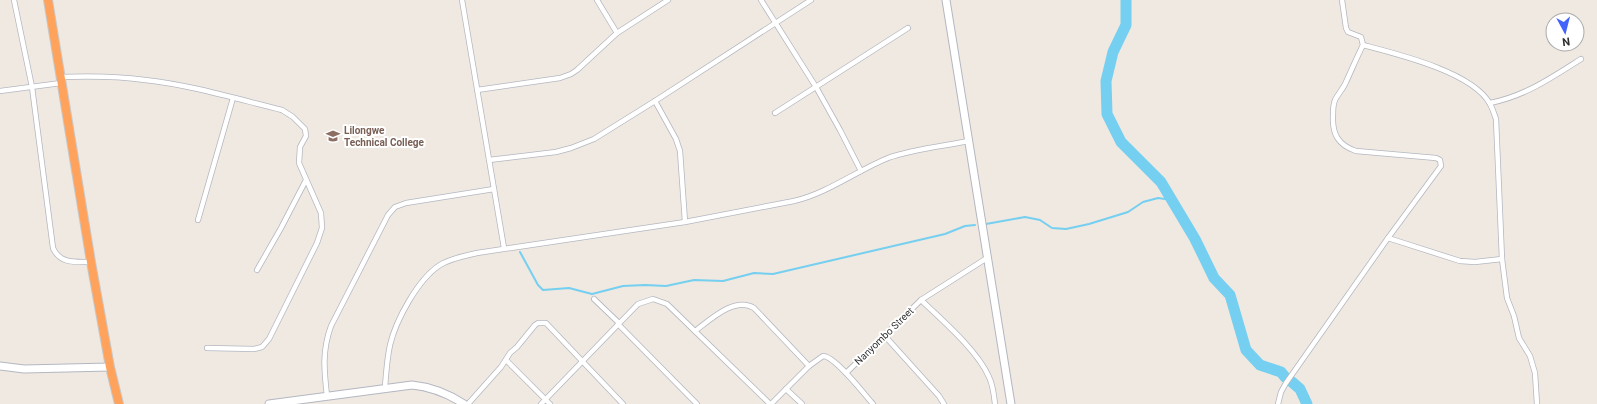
<svg xmlns="http://www.w3.org/2000/svg" width="1597" height="404" font-family="Roboto,sans-serif">
  <style>
    .lines { fill: none; stroke-linecap: round; stroke-linejoin: round }
    .stream { stroke: #75cff0; stroke-width: 2 }
    .river { stroke: #75cff0; stroke-width: 11 }
    .street-casing { stroke: #b4b7c1; stroke-width: 6 }
    .secondary-casing { stroke: #b4b7c1; stroke-width: 9 }
    .highway-casing { stroke: #c9c9c9; stroke-width: 10 }
    .street { stroke: #fff; stroke-width: 4.5 }
    .secondary { stroke: #fff; stroke-width: 7 }
    .highway { stroke: #ffa35c; stroke-width: 8 }
    .labels { text-anchor: middle; dominant-baseline: central; stroke-width: 4; stroke-linejoin: round; paint-order: stroke }
    .education-label { font-size: 10px; font-weight: bold; fill: #785e54; stroke: #fff; text-anchor: start }
    .street-label { font-size: 10px; fill: #2e2e2e; stroke: #fff }
  </style>
  <rect width="100%" height="100%" fill="#efe9e1"/>
  <g class="lines">
    <g class="stream">
      <polyline points="986,224 1025,217 1040,220 1052,228 1066,229 1089,224 1128,212 1143,202 1158,198 1172,200"/>
      <polyline points="520,252 538,285 543,290 569,288 592,294 623,286 645,285 666,286 694,280 723,281 754,273 773,274 945,234 965,226 975,225"/>
    </g>
    <g class="river">
      <polyline points="1126,0 1126,25 1113,52 1106,81 1107,114 1121,142 1161,182 1195,239 1214,278 1230,295 1246,350 1260,365 1281,372 1285,377"/>
      <polyline points="1292,382 1300,389 1307,404"/>
    </g>
    <defs>
      <g id="street">
        <path d="M14 0 32 87 53 248C60 264 75 262 91 262"/>
        <polyline points="462,0 504,248"/>
        <polyline points="597,0 617,33"/>
        <polyline points="761,0 816,87 840,130 861,171"/>
        <path d="M1363 45C1397 54 1473 72 1490 104 1493 109 1494 114 1496 119L1502 259 1507 298 1514 316 1519 338 1530 356 1535 373 1537 404"/>
        <path d="M60 77C89 76 117 76 145 80 191 85 237 99 282 110L293 117 305 129 306 136 300 147 299 163 321 213 322 228 317 243 269 339 262 347 254 349 207 348"/>
        <polyline points="477,90 560,78 571,74 577,70 617,33 668,0"/>
        <polyline points="0,91 61,83"/>
        <polyline points="655,101 676,139 680,151 685,222"/>
        <path d="M1490 103C1525 96 1551 78 1581 59"/>
        <polyline points="775,113 908,28"/>
        <polyline points="489,160 556,152 571,148 594,139 655,101 811,0"/>
        <polyline points="198,220 233,98"/>
        <polyline points="1388,238 1460,261 1475,262 1502,259"/>
        <polyline points="257,270 281,228 306,180"/>
        <polyline points="594,299 619,323"/>
        <path d="M921 300C942 320 978 351 989 377 993 385 994 395 995 404"/>
        <polyline points="618,324 697,404"/>
        <path d="M695 331C710 320 735 296 754 308L809 366"/>
        <polyline points="884,335 939,396 944,404"/>
        <polyline points="506,360 550,404"/>
        <polyline points="846,373 921,300 987,258"/>
        <path d="M385 387C386 373 387 359 390 345 396 320 418 279 440 265 451 258 465 256 477 253L685 222 794 201C828 193 856 171 888 158 912 149 944 146 969 141"/>
        <polyline points="786,389 802,404"/>
        <path d="M327 396C324 370 322 351 331 326L388 215 395 207 406 203 494 189"/>
        <polyline points="468,404 501,367 510,353 517,347 535,325 538,323 546,323 623,404"/>
        <polyline points="541,404 638,304 653,299 667,304 770,404"/>
        <path d="M771 404 809 366 823 356C835 356 864 394 873 404"/>
        <path d="M1278 404 1281 392 1286 383 1388 238 1441 166 1440 160 1436 158 1356 151C1338 145 1332 134 1333 115 1333 110 1333 105 1335 100 1338 94 1343 89 1346 82 1352 69 1357 57 1363 45L1361 37 1348 32 1346 28 1342 0"/>
      </g>
      <g id="secondary">
        <polyline points="946,0 1011,404"/>
        <polyline points="0,366 24,369 110,367"/>
        <path d="M269 404 412 385C432 387 447 393 464 404"/>
      </g>
      <polyline id="highway" points="48,0 91,262 110,367 119,404"/>
    </defs>
    <use href="#street" class="street-casing"/>
    <use href="#secondary" class="secondary-casing"/>
    <use href="#highway" class="highway-casing"/>
    <use href="#street" class="street"/>
    <use href="#secondary" class="secondary"/>
    <use href="#highway" class="highway"/>
  </g>
  <defs>
    <symbol id="university-bare" viewBox="-9 -9 18 18"><path d="M0-5L7-2L0 1L-7-2ZM-4 1L0 2.5L4 1V4Q0 6-4 4Z" fill="#8d6e63" stroke="#fff" stroke-width="2.5" paint-order="stroke"/></symbol>
  </defs>
  <g fill-rule="evenodd">
    <use href="#university-bare" x="323" y="126" width="20" height="20"/>
  </g>
  <g class="labels">
    <g class="education-label">
      <text x="344" y="130">Lilongwe<tspan x="344" dy="12">Technical College</tspan></text>
    </g>
    <g class="street-label">
      <text transform="translate(884 336) rotate(-44)">Nanyombo Street</text>
    </g>
  </g>
  <g transform="translate(1565 32) rotate(173)"><circle r="19" fill="#ffffff" stroke="#ababab"/>
  <path d="M0-3L7 15L0 10L-7 15Z" fill="#4264fb"/>
  <text y="-6" font-size="11" font-weight="bold" text-anchor="middle" fill="#2e2e2e">N</text>
  </g>
</svg>
